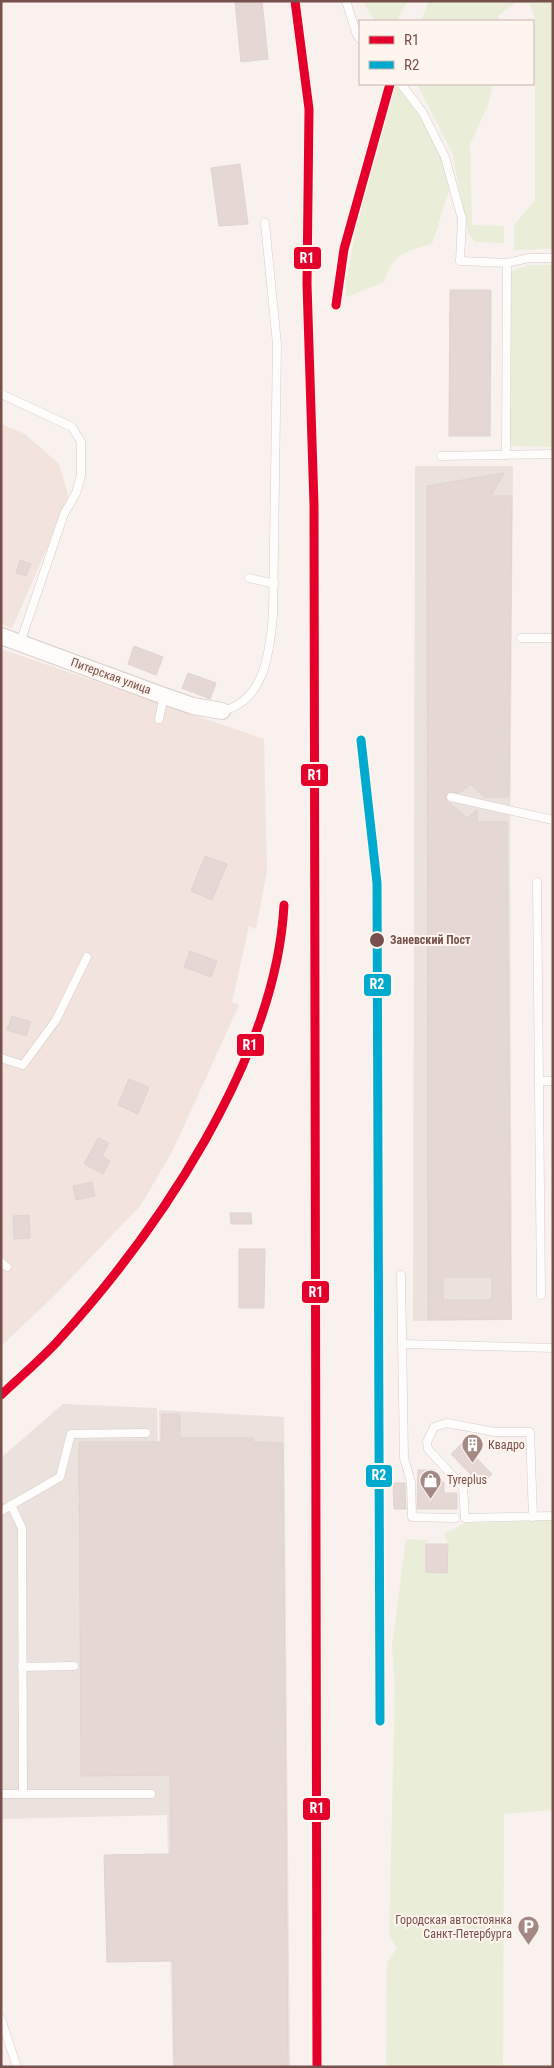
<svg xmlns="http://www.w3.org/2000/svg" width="554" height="2068" font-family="'Roboto Condensed',sans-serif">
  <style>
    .residential { fill: #f2e3dc }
    .industrial { fill: #ebe1dd }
    .green { fill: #eaeed8 }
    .building { fill: #e4d7d4; stroke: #e1d3cf; fill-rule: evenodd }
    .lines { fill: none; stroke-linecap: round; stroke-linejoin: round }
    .lane-casing { stroke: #d6ccca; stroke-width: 9 }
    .street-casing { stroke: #d6ccca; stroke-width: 18 }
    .lane { stroke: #fefdfc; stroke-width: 8 }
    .street { stroke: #fefdfc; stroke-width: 16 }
    .rail-1-casing { stroke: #fff5ef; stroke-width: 12 }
    .rail-2-casing { stroke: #fff5ef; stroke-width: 12 }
    .rail-1 { stroke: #e4002b; stroke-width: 9 }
    .rail-2 { stroke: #00a9ce; stroke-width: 9 }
    .stop-dot { fill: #77504b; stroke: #fff5ef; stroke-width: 2 }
    .labels { text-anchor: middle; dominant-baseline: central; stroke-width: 4; stroke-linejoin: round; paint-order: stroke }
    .street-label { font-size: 12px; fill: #77504b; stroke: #fff5ef }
    .stop-label { font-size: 12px; font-weight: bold; fill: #77504b; stroke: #fff5ef; text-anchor: start }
    .poi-label { font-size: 12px; fill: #77504b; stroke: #fff5ef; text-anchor: start }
    .line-badge { stroke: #fff5ef; stroke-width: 2 }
    .badge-label { font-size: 14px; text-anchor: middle; font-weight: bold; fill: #fff }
  </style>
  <rect width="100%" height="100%" fill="#f8f1ed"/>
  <g class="residential">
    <polygon points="1,424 25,434 59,464 69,498 12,628 1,624"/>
    <polygon points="1,649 264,739 267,870 256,929 249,926 232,1002 239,1005 173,1150 141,1205 51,1299 1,1346"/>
  </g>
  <g class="industrial">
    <polygon points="415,466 513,466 510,867 512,1320 413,1321"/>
    <polygon points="63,1404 157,1408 164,1672 159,1410 284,1417 290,2067 173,2067 167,1815 1,1819 1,1458"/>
  </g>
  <g class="green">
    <polygon points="362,1 407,1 397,21 375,21"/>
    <polygon points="429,1 553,1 553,249 514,250 514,225 535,200 535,19 530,4 516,3 499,15 499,21 421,21"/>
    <path d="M393 84H396L421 113 442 159 449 191 432 244C406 251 393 253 384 282L346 297V282L357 223Z"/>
    <polygon points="417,84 493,84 488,105 470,144 472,225 504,226 504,243 475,242 468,233 452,152"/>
    <polygon points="528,265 553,265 553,447 511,446 510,272"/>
    <polygon points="553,1520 553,1810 504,1814 503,2067 386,2067 387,1962 397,1948 389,1936 395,1688 392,1645 406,1539 427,1540 426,1572 446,1573 448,1544 444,1534 465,1523"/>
  </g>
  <g class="building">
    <polygon points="235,1 262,1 268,59 241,62"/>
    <polygon points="240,164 248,224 219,226 211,168"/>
    <polygon points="450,290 491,290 490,436 449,436"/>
    <path d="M504 473 491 496H512L509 797H484L471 784 459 793 450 792 445 796 447 801 467 818 477 810V822H507L511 1319 428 1320 427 486ZM443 1277H492V1300H443Z"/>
    <polygon points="20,560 31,564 26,576 16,573"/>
    <polygon points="134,646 163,657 156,675 128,664"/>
    <polygon points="188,673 216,683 210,699 182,688"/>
    <polygon points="205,856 227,864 212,900 191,891"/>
    <polygon points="190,951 217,961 211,977 184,967"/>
    <polygon points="12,1016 31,1022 26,1036 7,1030"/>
    <polygon points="129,1079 149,1087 138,1114 118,1105"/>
    <polygon points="98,1138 109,1143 102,1156 110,1161 103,1174 84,1164"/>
    <polygon points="92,1182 95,1196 76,1200 73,1186"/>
    <polygon points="230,1213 251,1213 252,1224 231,1224"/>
    <polygon points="29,1215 30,1238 14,1239 13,1216"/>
    <polygon points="239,1249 265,1249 264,1308 239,1308"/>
    <polygon points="162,1414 180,1414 180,1438 253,1438 253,1442 283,1443 288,2067 174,2067 173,1961 107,1962 104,1855 171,1854 170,1775 81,1776 79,1442 161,1442"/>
    <polygon points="462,1443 492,1474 481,1485 451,1454"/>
    <polygon points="418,1470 435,1470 435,1482 444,1482 444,1493 457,1493 457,1509 417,1509"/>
    <polygon points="393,1483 405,1483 406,1509 394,1509"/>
    <polygon points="426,1544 448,1544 447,1573 426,1572"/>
  </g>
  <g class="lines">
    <defs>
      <g id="lane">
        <polyline points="346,1 357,35 360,39"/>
        <polyline points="401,84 423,113 445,157 462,219 460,261 507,263 529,258 553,258"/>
        <polyline points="1,394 72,427 81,442 81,476 76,493 64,514 20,643"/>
        <polyline points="506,455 507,263"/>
        <polyline points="441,456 553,454"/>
        <polyline points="249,578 274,584"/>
        <polyline points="521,638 553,638"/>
        <path d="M222 711C265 701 270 651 273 614L277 344 265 223"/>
        <polyline points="159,719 164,696"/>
        <polyline points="451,797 553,820"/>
        <polyline points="537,882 541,1295"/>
        <polyline points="1,1058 23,1065 56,1020 87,957"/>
        <polyline points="539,1081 553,1081"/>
        <polyline points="1,1262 7,1267"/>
        <polyline points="401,1275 404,1458 411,1482 412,1517 455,1518"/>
        <polyline points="404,1344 553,1348"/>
        <polyline points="11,1505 22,1528 23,1794"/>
        <polyline points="1,1511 60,1477 71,1434 146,1433"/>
        <polyline points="533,1517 530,1432 495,1432 447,1423 434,1427 427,1442 428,1449 463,1487 465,1518 553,1516"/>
        <polyline points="22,1667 74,1666"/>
        <polyline points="1,1794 151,1794"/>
        <polyline points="1,2019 17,2067"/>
      </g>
      <polyline id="street" points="1,636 164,696 193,706 222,711"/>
    </defs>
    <use href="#lane" class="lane-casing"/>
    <use href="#street" class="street-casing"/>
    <use href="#lane" class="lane"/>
    <use href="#street" class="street"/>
    <defs>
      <g id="rail-1">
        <polyline points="295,1 309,109 307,284 314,505 317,2067"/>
        <polyline points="336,305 344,249 390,84"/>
        <path d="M1 1395C19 1378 39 1361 56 1343 157 1233 276 1059 284 905"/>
      </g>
      <polyline id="rail-2" points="361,740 377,883 380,1721"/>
    </defs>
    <use href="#rail-1" class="rail-1-casing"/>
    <use href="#rail-2" class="rail-2-casing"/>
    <use href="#rail-1" class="rail-1"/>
    <use href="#rail-2" class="rail-2"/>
  </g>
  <defs>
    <symbol id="building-pin" viewBox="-11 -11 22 30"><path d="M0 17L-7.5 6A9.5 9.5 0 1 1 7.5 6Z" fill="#a48884" stroke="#fff5ef"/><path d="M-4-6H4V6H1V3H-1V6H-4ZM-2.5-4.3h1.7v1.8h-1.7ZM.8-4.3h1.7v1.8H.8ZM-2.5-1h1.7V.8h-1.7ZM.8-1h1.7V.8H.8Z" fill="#fff"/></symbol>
    <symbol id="shop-pin" viewBox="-11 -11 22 30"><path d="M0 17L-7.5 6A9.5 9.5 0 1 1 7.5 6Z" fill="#a48884" stroke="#fff5ef"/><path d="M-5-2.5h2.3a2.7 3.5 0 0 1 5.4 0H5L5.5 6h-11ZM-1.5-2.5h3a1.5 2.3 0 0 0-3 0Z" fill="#fff"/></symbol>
    <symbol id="parking-pin" viewBox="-11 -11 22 30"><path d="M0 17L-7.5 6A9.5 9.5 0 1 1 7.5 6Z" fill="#a48884" stroke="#fff5ef"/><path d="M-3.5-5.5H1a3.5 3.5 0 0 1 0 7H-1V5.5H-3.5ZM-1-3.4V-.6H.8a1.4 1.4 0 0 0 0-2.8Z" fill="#fff"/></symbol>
  </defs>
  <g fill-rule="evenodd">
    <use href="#building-pin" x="460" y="1432" width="25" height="34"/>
    <use href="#shop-pin" x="418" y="1468" width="25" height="34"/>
    <use href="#parking-pin" x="516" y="1914" width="25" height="34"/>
  </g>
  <circle class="stop-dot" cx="377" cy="940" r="8"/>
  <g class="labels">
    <g class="street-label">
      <text transform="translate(111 676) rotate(20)">Питерская улица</text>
    </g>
    <g class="stop-label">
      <text x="390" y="940">Заневский Пост</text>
    </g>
    <g class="poi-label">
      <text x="488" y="1445">Квадро</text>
      <text x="447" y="1480">Tyreplus</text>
      <text x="512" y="1920" text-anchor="end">Городская автостоянка<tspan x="512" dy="14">Санкт-Петербурга</tspan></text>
    </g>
  </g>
  <g class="line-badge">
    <rect x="293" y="246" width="29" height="24" rx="5" fill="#e4002b"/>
    <rect x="300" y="763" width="29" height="24" rx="5" fill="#e4002b"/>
    <rect x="363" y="973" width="29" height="24" rx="5" fill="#00a9ce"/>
    <rect x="236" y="1033" width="29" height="24" rx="5" fill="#e4002b"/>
    <rect x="301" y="1280" width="29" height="24" rx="5" fill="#e4002b"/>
    <rect x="365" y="1464" width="28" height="24" rx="5" fill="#00a9ce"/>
    <rect x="302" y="1797" width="29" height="24" rx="5" fill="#e4002b"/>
  </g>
  <g class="badge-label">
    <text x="307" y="263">R1</text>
    <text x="315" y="780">R1</text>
    <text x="377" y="989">R2</text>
    <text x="250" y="1050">R1</text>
    <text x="316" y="1297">R1</text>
    <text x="379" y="1480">R2</text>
    <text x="317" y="1813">R1</text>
  </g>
  <rect width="554" height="2068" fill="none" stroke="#77504b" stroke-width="5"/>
  <rect x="359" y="20" width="175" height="65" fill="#fff5ef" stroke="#c9b3ad"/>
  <rect x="369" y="36" width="25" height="8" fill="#e4002b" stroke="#c9b3ad"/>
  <text x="404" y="45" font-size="15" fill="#77504b">R1</text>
  <rect x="369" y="61" width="25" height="8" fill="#00a9ce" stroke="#c9b3ad"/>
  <text x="404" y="70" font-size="15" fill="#77504b">R2</text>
</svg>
